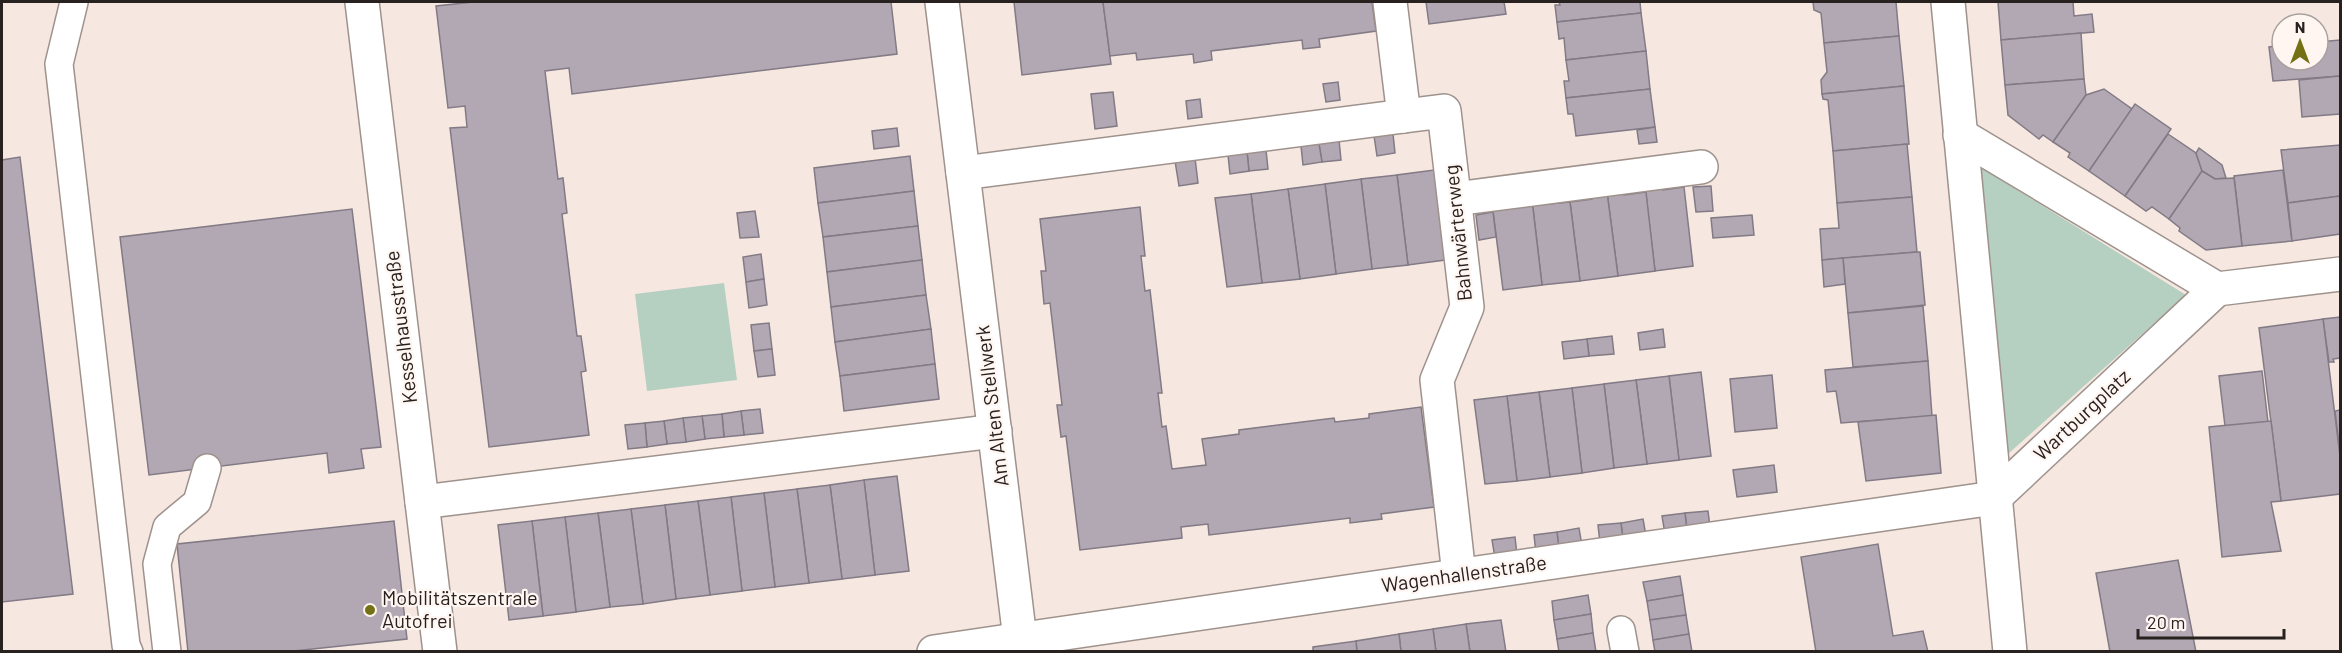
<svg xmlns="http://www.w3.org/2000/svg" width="2342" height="653" font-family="Barlow,sans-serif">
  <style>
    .green { fill: #b5cfc0 }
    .building { fill: #b1a8b3; stroke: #827a84; stroke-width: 1.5 }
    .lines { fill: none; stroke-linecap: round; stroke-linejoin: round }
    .lane-casing { stroke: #9f928c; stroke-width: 30 }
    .street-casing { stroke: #9f928c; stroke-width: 36 }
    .lane { stroke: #fff; stroke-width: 27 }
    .street { stroke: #fff; stroke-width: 33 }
    .poi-dot { fill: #737114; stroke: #fff6f2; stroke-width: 2 }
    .labels { text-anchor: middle; stroke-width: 4.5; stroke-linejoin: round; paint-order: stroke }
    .street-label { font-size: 20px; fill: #27211f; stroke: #fff6f2 }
    .poi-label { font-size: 20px; fill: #27211f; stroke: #fff6f2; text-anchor: start }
  </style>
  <rect width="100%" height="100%" fill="#f6e8e1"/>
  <g class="green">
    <polygon points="1980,167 2186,295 2008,454"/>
    <polygon points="724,283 737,380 647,391 635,294"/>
  </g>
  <g class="building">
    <polygon points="473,2 891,2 897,54 572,94 569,68 545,71 558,179 563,178 567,213 562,214 577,336 581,336 586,371 581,372 589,435 489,447 450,128 467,127 465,106 448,108 436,6"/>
    <polygon points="1014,2 1103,2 1111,64 1022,75"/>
    <polygon points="1103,2 1372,2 1376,31 1319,39 1320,47 1303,49 1302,40 1211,51 1212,60 1194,63 1193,54 1137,60 1136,53 1110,56"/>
    <polygon points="1426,2 1504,2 1506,14 1429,24"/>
    <polygon points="1559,2 1640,2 1641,13 1557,22 1555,5 1560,5"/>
    <polygon points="1813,2 1896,2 1899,36 1824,43 1821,13 1814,10"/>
    <polygon points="1998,2 2073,2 2074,16 2092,14 2094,32 2001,40"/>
    <polygon points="1641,13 1646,51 1566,60 1564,38 1559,39 1557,22"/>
    <polygon points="2081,33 2084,79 2005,85 2001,40"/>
    <polygon points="1899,36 1904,86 1822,94 1821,80 1827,72 1824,43"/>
    <polygon points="2340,40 2340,76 2273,81 2269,47 2282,45 2282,60 2318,60 2318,42"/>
    <polygon points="1646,51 1650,89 1566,98 1564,81 1569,81 1566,60"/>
    <polygon points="2340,76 2340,114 2302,117 2299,80"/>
    <polygon points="2084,79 2086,95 2053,142 2043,135 2039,139 2008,115 2005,85"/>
    <polygon points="1338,82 1340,100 1326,102 1323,84"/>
    <polygon points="1904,86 1909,144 1833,151 1828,100 1823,99 1822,94"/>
    <polygon points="1650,89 1655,127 1576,136 1573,114 1568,114 1566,98"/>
    <polygon points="2104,89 2132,109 2089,171 2068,157 2070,153 2053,142 2086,95"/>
    <polygon points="1113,92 1117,126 1095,129 1091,94"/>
    <polygon points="1200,99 1202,117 1188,119 1186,101"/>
    <polygon points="2135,104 2171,129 2125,196 2089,171"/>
    <polygon points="1655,127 1657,142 1639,144 1637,130"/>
    <polygon points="897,128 899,146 874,149 872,131"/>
    <polygon points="1393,134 1395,153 1377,156 1374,136"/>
    <polygon points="2168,134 2196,153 2202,171 2169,219 2152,207 2146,211 2125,196"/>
    <polygon points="1339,140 1341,160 1322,162 1319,144"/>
    <polygon points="1319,144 1322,162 1303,165 1301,146"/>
    <polygon points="1907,144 1912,197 1837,203 1833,151"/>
    <polygon points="2340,145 2340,196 2288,203 2281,150"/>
    <polygon points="2199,148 2222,165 2226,178 2215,179 2202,171 2196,153"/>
    <polygon points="1266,150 1268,169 1249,171 1247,152"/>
    <polygon points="1247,152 1249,171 1230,174 1228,155"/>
    <polygon points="910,156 914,191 818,203 814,168"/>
    <polygon points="20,157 73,594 2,602 2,160"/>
    <polygon points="1195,158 1198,183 1179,186 1175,161"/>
    <polygon points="1434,170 1445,260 1408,265 1397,175"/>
    <polygon points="2283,170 2292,241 2242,246 2234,176"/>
    <polygon points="2202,171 2215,179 2234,178 2242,246 2206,250 2179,231 2180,228 2169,219"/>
    <polygon points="1397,175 1408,265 1372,269 1361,179"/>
    <polygon points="1361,179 1372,269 1336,274 1325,184"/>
    <polygon points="1325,184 1336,274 1300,279 1288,189"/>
    <polygon points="1662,185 1663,190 1684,187 1693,266 1655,271 1645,187"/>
    <polygon points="1711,186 1713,211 1696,212 1693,187"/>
    <polygon points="1288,189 1300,279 1262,283 1251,194"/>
    <polygon points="1623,190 1624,195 1646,192 1655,271 1618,276 1607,192"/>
    <polygon points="914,191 918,226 823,237 818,203"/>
    <polygon points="1607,192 1618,276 1580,281 1570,202 1592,199 1592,194"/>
    <polygon points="1251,194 1262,283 1227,287 1215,198"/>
    <polygon points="2340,196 2340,234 2292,241 2288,203"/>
    <polygon points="1912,197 1917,252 1822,260 1820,229 1839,228 1837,203"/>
    <polygon points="1548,199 1549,204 1570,202 1580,281 1542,285 1532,200"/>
    <polygon points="1532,200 1542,285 1503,290 1493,211 1515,207"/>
    <polygon points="1140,207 1145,256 1141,256 1145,291 1150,290 1162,393 1158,393 1162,427 1166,426 1172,469 1206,465 1202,439 1239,434 1239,430 1334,418 1335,422 1369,418 1369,414 1421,407 1434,507 1381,514 1382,519 1350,523 1350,518 1209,535 1208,524 1181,527 1182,538 1080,550 1066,436 1061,437 1057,405 1062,405 1050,303 1044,304 1041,271 1046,271 1040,219"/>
    <polygon points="352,209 381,447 361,449 364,468 329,473 327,453 149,475 120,237"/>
    <polygon points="755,211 759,237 740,238 737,213"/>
    <polygon points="1493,212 1496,237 1479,240 1476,215"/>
    <polygon points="1752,215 1754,235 1713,238 1711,218"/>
    <polygon points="918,226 922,260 827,272 823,237"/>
    <polygon points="1917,252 1920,252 1925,305 1848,313 1843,258"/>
    <polygon points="761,254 764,279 746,282 743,257"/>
    <polygon points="1843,258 1845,284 1824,287 1822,260"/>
    <polygon points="922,260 926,295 831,307 827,272"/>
    <polygon points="764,279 767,305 749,308 746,282"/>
    <polygon points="926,295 931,329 835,342 831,307"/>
    <polygon points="1923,306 1928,361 1853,367 1848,313"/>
    <polygon points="2340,317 2340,358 2333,359 2334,362 2329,362 2323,319"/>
    <polygon points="2323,319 2340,456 2340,494 2281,501 2259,328"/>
    <polygon points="769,323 772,349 754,351 751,325"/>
    <polygon points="931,329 935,364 840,376 835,342"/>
    <polygon points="1663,329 1665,347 1640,350 1638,333"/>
    <polygon points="1612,336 1614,354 1589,356 1587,339"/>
    <polygon points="1587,339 1589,356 1564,359 1562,342"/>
    <polygon points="772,349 775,375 758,377 754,351"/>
    <polygon points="1928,361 1932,416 1841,423 1836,391 1827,392 1825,370"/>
    <polygon points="935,364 939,399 844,411 840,376"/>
    <polygon points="2262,371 2268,422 2225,426 2219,376"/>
    <polygon points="1701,372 1711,456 1679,460 1669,376"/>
    <polygon points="1772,375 1777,428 1735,432 1730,379"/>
    <polygon points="1669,376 1679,460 1647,464 1636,380"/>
    <polygon points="1636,380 1647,464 1614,468 1604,384"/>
    <polygon points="1604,384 1614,468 1582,473 1572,388"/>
    <polygon points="1572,388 1582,473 1550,477 1539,392"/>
    <polygon points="1539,392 1550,477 1517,481 1507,396"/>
    <polygon points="1507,396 1517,481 1485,484 1474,400"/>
    <polygon points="760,409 763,433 744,435 741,411"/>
    <polygon points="2340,410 2340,444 2339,444 2335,411"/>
    <polygon points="741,411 744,435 724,437 722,414"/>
    <polygon points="722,414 724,437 705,439 702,416"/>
    <polygon points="1936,415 1941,473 1866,481 1858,422"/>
    <polygon points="702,416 705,439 686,442 683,418"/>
    <polygon points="683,418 686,442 667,444 664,421"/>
    <polygon points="664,421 667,444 647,447 645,423"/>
    <polygon points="2271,421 2281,501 2271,502 2281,551 2222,557 2209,427"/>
    <polygon points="645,423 647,447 628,449 625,425"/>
    <polygon points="1774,465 1777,492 1737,497 1733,470"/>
    <polygon points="897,476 909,571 875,575 864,480"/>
    <polygon points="864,480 875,575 842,579 830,485"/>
    <polygon points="830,485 842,579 809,583 797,489"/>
    <polygon points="797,489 809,583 775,587 764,493"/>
    <polygon points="764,493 775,587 742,591 731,497"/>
    <polygon points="731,497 742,591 710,595 698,501"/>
    <polygon points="698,501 710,595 676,599 665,505"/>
    <polygon points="665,505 676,599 643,604 631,509"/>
    <polygon points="631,509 643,604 610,607 598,513"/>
    <polygon points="1708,511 1710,527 1687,531 1685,513"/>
    <polygon points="598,513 610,607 576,612 565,517"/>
    <polygon points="1685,513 1687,531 1665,534 1662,516"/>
    <polygon points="565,517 576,612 543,616 532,521"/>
    <polygon points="1643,519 1646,536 1623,540 1621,523"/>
    <polygon points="394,521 407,639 284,652 188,652 177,544"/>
    <polygon points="532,521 543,616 509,620 498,525"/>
    <polygon points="1621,523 1623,540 1600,543 1598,525"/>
    <polygon points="1579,528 1582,546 1559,549 1557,532"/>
    <polygon points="1557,532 1559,549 1536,553 1534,535"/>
    <polygon points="1515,537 1517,555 1495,558 1492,540"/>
    <polygon points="1878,544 1893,636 1923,631 1928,652 1816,652 1801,557"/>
    <polygon points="2178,560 2196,652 2110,652 2096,573"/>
    <polygon points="1680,576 1683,595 1647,601 1643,582"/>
    <polygon points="1588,595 1591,614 1554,620 1552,601"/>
    <polygon points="1683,595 1686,615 1650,620 1647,601"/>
    <polygon points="1591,614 1593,633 1557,639 1554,620"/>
    <polygon points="1686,615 1689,634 1653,640 1650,620"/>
    <polygon points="1501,620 1506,652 1470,652 1466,624"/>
    <polygon points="1466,624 1470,652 1436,652 1433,629"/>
    <polygon points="1433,629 1436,652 1401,652 1399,634"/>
    <polygon points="1593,633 1596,652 1559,652 1557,639"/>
    <polygon points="1399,634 1401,652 1357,652 1356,641"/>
    <polygon points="1689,634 1692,652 1655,652 1653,640"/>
    <polygon points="1356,641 1357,652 1313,652 1313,647"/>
  </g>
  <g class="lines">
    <g class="lane-casing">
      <g id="lane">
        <polyline points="74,2 59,64 126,645 129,652"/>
        <polyline points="1621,630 1625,652"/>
        <polyline points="167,652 157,564 167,527 197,502 207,468"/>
      </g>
    </g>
    <g class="street-casing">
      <g id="street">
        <polyline points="362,2 440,652"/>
        <polyline points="942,2 1020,639"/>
        <polyline points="1390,2 1404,116 1444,111 1467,307 1437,380 1459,575"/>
        <polyline points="1948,2 2010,652"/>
        <polyline points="1960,135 2217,289"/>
        <polyline points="963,173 1404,116"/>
        <polyline points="1455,199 1701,167"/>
        <polyline points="2217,289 2340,274"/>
        <polyline points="1994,498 2217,289"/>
        <polyline points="422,502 995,431"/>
        <polyline points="934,652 1994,498"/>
      </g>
    </g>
    <use href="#lane" class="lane"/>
    <use href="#street" class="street"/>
  </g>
  <circle class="poi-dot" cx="370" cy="610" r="6"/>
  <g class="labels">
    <g class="street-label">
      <text transform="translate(1458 233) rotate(-96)" y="7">Bahnwärterweg</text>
      <text transform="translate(401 327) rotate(-97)" y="7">Kesselhausstraße</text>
      <text transform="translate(992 406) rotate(-97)" y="7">Am Alten Stellwerk</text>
      <text transform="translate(2082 415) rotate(-43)" y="7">Wartburgplatz</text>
      <text transform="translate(1464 574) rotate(-8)" y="7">Wagenhallenstraße</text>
    </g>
    <g class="poi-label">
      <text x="382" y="605">Mobilitätszentrale<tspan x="382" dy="23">Autofrei</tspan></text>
    </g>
  </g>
  <rect width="2342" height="653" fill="none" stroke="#27211f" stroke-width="6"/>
  <g transform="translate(2300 42)"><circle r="28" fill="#fff6f2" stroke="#a9a19e" stroke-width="1.5"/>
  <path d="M0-4.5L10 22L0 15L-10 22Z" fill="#737114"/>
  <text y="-9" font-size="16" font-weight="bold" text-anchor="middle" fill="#27211f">N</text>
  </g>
  <path d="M2138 629v9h146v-9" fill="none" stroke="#27211f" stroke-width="3"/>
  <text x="2147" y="629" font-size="18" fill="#27211f" stroke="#fff6f2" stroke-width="4.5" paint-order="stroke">20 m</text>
</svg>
